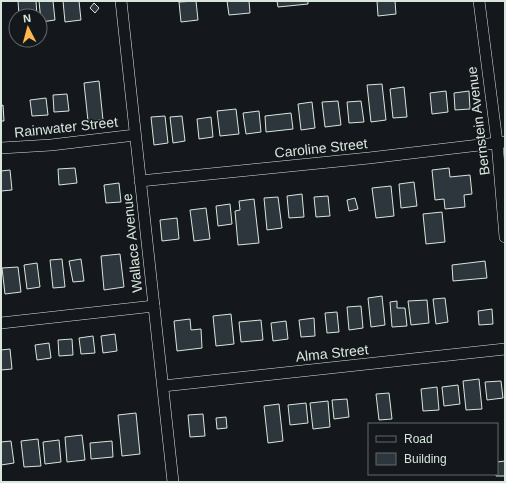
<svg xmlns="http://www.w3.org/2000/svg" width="506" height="483" font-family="Helvetica,sans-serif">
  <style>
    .building { fill: #2c363c; stroke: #d8e6dc }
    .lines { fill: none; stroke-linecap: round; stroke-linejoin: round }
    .minor-casing { stroke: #d8e6dc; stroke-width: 12 }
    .minor { stroke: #14181c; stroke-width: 11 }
    .labels { text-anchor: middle; stroke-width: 3; stroke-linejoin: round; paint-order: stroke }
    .street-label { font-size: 14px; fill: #d8e6dc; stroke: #14181c }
  </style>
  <rect width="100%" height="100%" fill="#14181c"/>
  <g class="building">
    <polygon points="18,1 36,1 37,16 19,16"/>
    <polygon points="39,1 53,1 55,20 41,22"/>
    <polygon points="63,1 79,1 81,20 65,22"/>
    <polygon points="196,1 198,20 181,22 179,2"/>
    <polygon points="227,1 249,1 250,13 229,15"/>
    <polygon points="277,1 308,1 308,4 278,7"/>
    <polygon points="377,1 395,1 396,14 378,16"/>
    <polygon points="94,3 99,8 95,13 90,8"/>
    <polygon points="99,81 103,120 88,121 84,83"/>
    <polygon points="382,84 386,120 371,122 367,85"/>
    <polygon points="404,87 407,117 393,118 390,89"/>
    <polygon points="446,91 448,112 432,114 430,93"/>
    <polygon points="469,91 470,109 455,110 454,93"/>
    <polygon points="67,94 69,111 54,112 53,95"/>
    <polygon points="46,98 48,115 32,116 30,100"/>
    <polygon points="338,101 341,125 325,127 322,102"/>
    <polygon points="361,101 364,122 349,123 347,102"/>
    <polygon points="312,102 315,128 301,130 298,104"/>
    <polygon points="3,105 4,121 1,121 1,106"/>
    <polygon points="236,109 239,134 220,136 217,111"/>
    <polygon points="259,111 261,132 246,134 243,113"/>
    <polygon points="291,113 293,129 266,132 265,116"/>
    <polygon points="165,116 168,143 154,145 151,117"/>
    <polygon points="182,116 185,141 173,143 170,117"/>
    <polygon points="211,117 213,137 199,139 197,119"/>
    <polygon points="75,168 77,183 59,185 58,169"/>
    <polygon points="449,168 450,177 470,175 472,194 464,195 465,207 445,209 444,199 435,200 432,170"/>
    <polygon points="10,170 12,190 1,191 1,171"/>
    <polygon points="414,182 417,206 401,208 399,184"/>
    <polygon points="119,183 121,202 106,203 104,185"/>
    <polygon points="391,186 394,216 376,218 372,188"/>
    <polygon points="302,194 304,217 289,218 287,196"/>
    <polygon points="328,196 330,216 316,217 314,197"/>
    <polygon points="278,197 282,228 267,230 264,198"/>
    <polygon points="355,198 358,209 349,211 347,200"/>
    <polygon points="254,199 259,243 238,245 235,211 240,210 239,201"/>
    <polygon points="230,204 232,224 218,226 216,206"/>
    <polygon points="206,208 210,239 194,241 190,210"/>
    <polygon points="442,212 445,242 426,244 423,214"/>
    <polygon points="177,218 179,239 162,241 160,220"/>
    <polygon points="120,254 124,287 104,290 101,256"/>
    <polygon points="62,259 65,287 53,288 50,260"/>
    <polygon points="81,259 84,281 73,282 69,261"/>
    <polygon points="485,261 487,278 453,281 452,265"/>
    <polygon points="37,263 40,287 27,289 24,265"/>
    <polygon points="18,267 21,292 5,294 2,268"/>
    <polygon points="382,296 385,325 371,327 368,298"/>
    <polygon points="445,298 448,322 436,324 433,299"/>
    <polygon points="427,300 429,323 411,325 408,301"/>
    <polygon points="397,301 397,308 405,308 407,326 392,327 390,302"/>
    <polygon points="361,306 363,328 349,330 347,307"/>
    <polygon points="492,309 493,324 479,325 478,311"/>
    <polygon points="337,312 339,332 327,333 325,313"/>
    <polygon points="231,314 234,344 216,346 213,316"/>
    <polygon points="314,318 315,336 301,337 299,320"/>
    <polygon points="190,319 191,330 201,329 202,348 177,351 174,321"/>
    <polygon points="261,320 263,340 241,342 239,322"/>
    <polygon points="286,321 288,339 273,341 271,323"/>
    <polygon points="115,334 117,351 103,353 101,336"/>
    <polygon points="93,336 95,353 81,354 79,338"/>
    <polygon points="72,339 73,355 59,356 58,340"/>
    <polygon points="49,343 51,358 37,360 35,345"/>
    <polygon points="10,349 12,369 1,370 1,350"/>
    <polygon points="479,379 482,409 466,410 463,381"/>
    <polygon points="501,381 503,398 487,400 485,382"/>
    <polygon points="458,385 460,404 444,406 442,387"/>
    <polygon points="437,387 439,410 423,411 421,389"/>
    <polygon points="389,393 392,419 379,420 376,394"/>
    <polygon points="347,399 349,417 334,419 332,400"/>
    <polygon points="328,401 330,427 313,429 310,403"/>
    <polygon points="306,403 308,423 290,425 288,405"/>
    <polygon points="279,404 283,441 268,443 264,406"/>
    <polygon points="136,413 140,454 122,456 118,415"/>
    <polygon points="203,414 205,436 190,437 188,415"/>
    <polygon points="226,417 227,428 217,429 216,418"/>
    <polygon points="82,435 85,460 67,462 65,437"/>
    <polygon points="38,439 41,466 24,467 21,441"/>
    <polygon points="59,440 61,462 45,464 43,442"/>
    <polygon points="11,441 14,463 1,465 1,442"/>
    <polygon points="112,441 113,457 91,459 90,443"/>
    <polygon points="505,461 505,476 496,476 497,462"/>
  </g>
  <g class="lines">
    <g class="minor-casing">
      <g id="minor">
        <polyline points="121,1 173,482"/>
        <polyline points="479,1 497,142 505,237"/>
        <polyline points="1,148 51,145 135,135"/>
        <polyline points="140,181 369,158 505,142"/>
        <polyline points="1,323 154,306"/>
        <polyline points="163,386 505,349"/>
      </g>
    </g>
    <use href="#minor" class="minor"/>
  </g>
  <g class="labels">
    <g class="street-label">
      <text transform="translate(478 121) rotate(-97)" y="5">Bernstein Avenue</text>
      <text transform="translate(66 127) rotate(-6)" y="5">Rainwater Street</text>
      <text transform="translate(321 148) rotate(-6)" y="5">Caroline Street</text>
      <text transform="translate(132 243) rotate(-96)" y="5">Wallace Avenue</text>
      <text transform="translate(332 353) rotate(-6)" y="5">Alma Street</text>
    </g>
  </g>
  <rect width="506" height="483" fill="none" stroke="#d8e6dc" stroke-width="4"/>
  <rect x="368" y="423" width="130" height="52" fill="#14181c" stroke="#626a69"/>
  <rect x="376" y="436" width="20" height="6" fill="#14181c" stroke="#626a69"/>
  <text x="404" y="443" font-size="12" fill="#d8e6dc">Road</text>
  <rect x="376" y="453" width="20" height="12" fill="#2c363c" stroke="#626a69"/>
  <text x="404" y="463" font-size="12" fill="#d8e6dc">Building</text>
  <g transform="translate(28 28) rotate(354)"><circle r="19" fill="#14181c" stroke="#626a69"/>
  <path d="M0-3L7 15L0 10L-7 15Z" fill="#ffb74d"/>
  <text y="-6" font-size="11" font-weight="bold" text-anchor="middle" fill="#d8e6dc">N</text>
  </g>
</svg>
